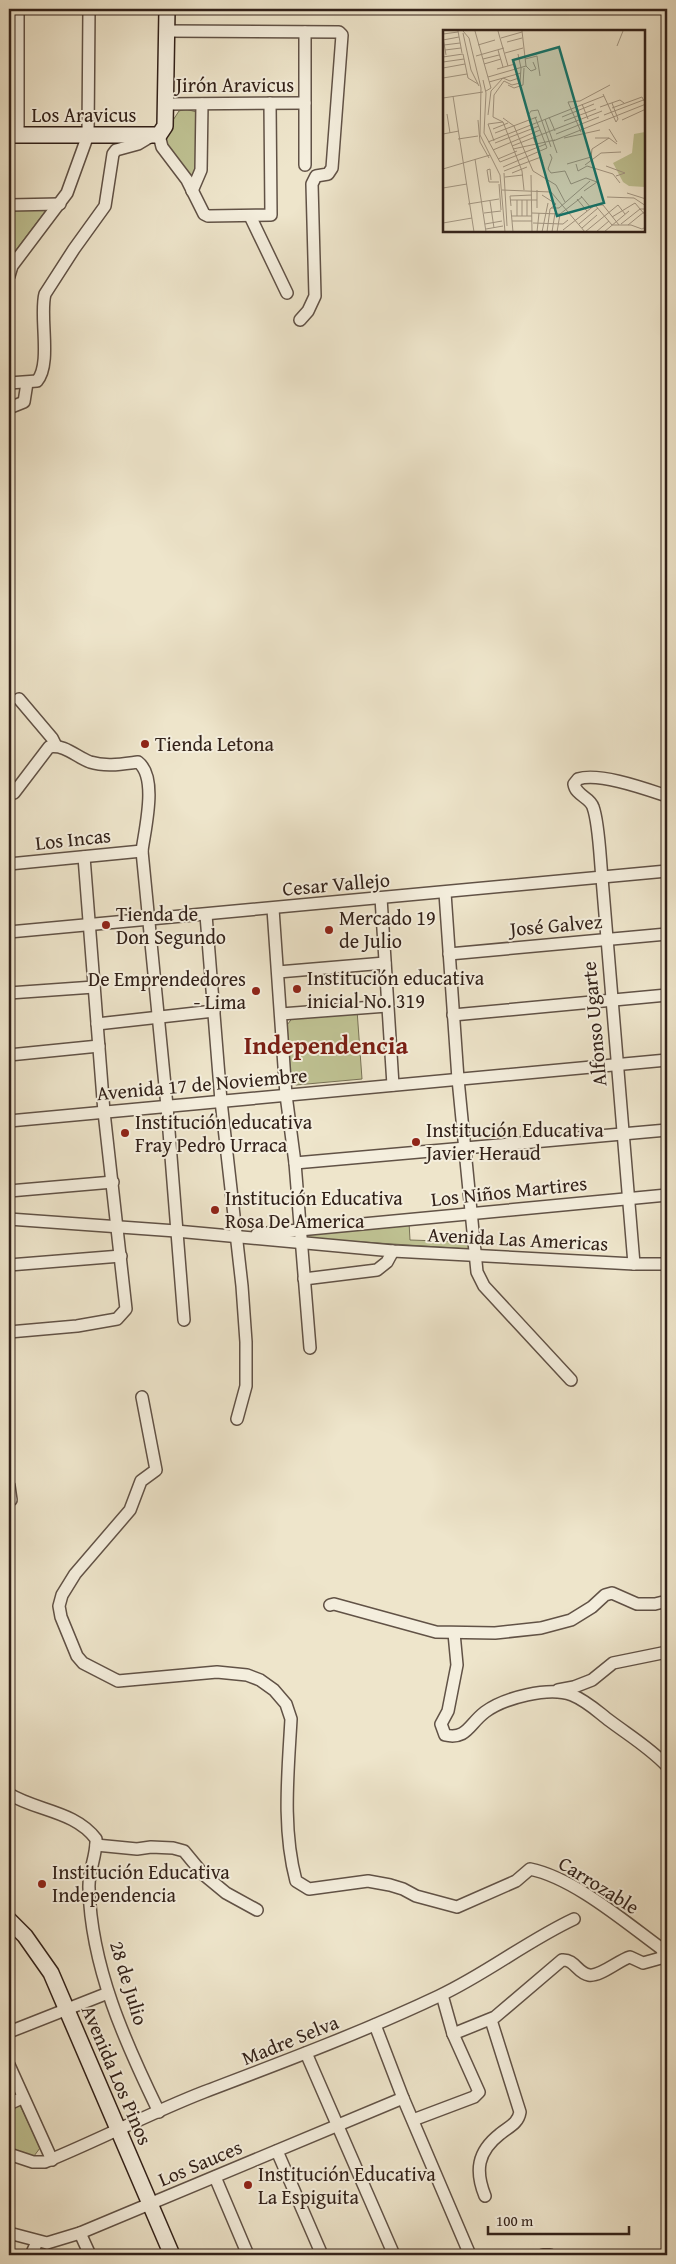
<svg xmlns="http://www.w3.org/2000/svg" width="676" height="2264" font-family="'Gentium Book Plus',serif">
  <style>
    .green { fill: #bfc293; stroke: #787256 }
    .lines { fill: none; stroke-linecap: round; stroke-linejoin: round }
    .street-casing { stroke: #615246; stroke-width: 14 }
    .secondary-casing { stroke: #322119; stroke-width: 18 }
    .street { stroke: #f4eedd; stroke-width: 11 }
    .secondary { stroke: #f4eedd; stroke-width: 15 }
    .poi-dot { fill: #8f2418; stroke: #f4eedd; stroke-width: 2 }
    .labels { text-anchor: middle; stroke-width: 4; stroke-linejoin: round; paint-order: stroke }
    .street-label { font-size: 20px; fill: #322119; stroke: #f4eedd }
    .poi-label { font-size: 20px; fill: #322119; stroke: #f4eedd; text-anchor: start }
    .district-label { font-size: 25px; font-weight: bold; fill: #7a1f14; stroke: #f4eedd }
    .inset-road { fill: none; stroke: #a39784; stroke-width: 1 }
    .view { fill: #0f766e; fill-opacity: 0.15; stroke: #0f766e; stroke-width: 2.5 }
    .inset-edge { fill: none; stroke: #322119; stroke-width: 2.5 }
  </style>
  <rect width="100%" height="100%" fill="#eee5cb"/>
  <filter id="stains"><feTurbulence type="fractalNoise" baseFrequency=".004" numOctaves="4"/><feColorMatrix values="0 0 0 0 .2 0 0 0 0 .09 0 0 0 0 .02 0 0 0 .5 -.17"/></filter>
  <radialGradient id="worn" r=".72"><stop offset=".6" stop-color="#630" stop-opacity="0"/><stop offset="1" stop-color="#630" stop-opacity=".3"/></radialGradient>
  <g class="green">
    <polygon points="186,109 196,112 197,177 190,177 165,145 164,134 179,111"/>
    <polygon points="47,209 9,259 9,210"/>
    <polygon points="357,1010 362,1079 296,1085 291,1081 287,1025 294,1016"/>
    <polygon points="409,1222 410,1240 468,1242 469,1249 302,1238 302,1231"/>
    <polygon points="19,2103 40,2148 34,2156 9,2148 9,2107"/>
  </g>
  <g class="lines">
    <g class="street-casing">
      <g id="street">
        <polyline points="18,9 18,135"/>
        <polyline points="167,31 339,32 342,35 332,168 328,174 316,176 312,184 315,296 308,311 300,320"/>
        <polyline points="166,104 305,103"/>
        <polyline points="159,135 162,147 187,180 204,214 208,216 271,215 270,103"/>
        <polyline points="305,165 305,32"/>
        <polyline points="192,191 201,170 202,104"/>
        <polyline points="9,205 60,204"/>
        <polyline points="250,216 287,293"/>
        <polyline points="9,276 12,266 67,193 88,135 89,9"/>
        <path d="M9 383 37 381C52 364 39 315 45 294L74 249 105 206 113 154 116 150 138 144 153 135"/>
        <polyline points="9,408 24,402 27,383"/>
        <polyline points="19,699 52,738 56,746"/>
        <path d="M14 793 49 747C65 744 76 757 90 762 106 767 122 764 138 762 158 777 145 828 142 851L167 1106 184 1320"/>
        <polyline points="9,864 142,851"/>
        <polyline points="445,893 458,1079 477,1272 484,1286 571,1380"/>
        <polyline points="381,898 393,1085"/>
        <polyline points="273,909 286,1095 295,1163 310,1348"/>
        <polyline points="206,915 221,1101 242,1286 246,1342 246,1386 237,1419"/>
        <polyline points="9,932 667,871"/>
        <polyline points="449,954 667,934"/>
        <polyline points="278,972 385,963"/>
        <polyline points="9,993 94,987"/>
        <polyline points="281,1014 387,1006"/>
        <polyline points="453,1015 667,995"/>
        <polyline points="97,1024 214,1011"/>
        <polyline points="9,1055 99,1046"/>
        <polyline points="9,1121 667,1060"/>
        <polyline points="295,1163 667,1130"/>
        <polyline points="9,1191 113,1182"/>
        <polyline points="9,1219 176,1231 393,1251 634,1264 667,1264"/>
        <polyline points="257,1234 667,1195"/>
        <path d="M634 1264 602 878C600 859 599 823 593 807 590 797 576 796 574 784L578 779C599 772 646 789 667 796"/>
        <polyline points="9,1265 121,1256"/>
        <polyline points="304,1279 377,1270 387,1262 393,1251"/>
        <polyline points="9,1332 77,1326 117,1319 126,1309 104,1112 84,857"/>
        <path d="M142 1397 156 1470 141 1481 130 1510 75 1574 62 1595 59 1606 61 1617 77 1656 83 1663 118 1681 217 1672 247 1675 260 1680 274 1690 286 1704 291 1719C288 1774 282 1828 296 1881L309 1889 368 1881 390 1885 403 1889 416 1896 457 1907 516 1881 530 1869C574 1878 625 1922 662 1949L663 1954 661 1958 643 1963 630 1957C619 1960 600 1977 589 1975 577 1973 575 1959 562 1960L495 2017 453 2034"/>
        <polyline points="9,1486 11,1500"/>
        <polyline points="330,1605 334,1604 436,1632 495,1633 541,1628 571,1620 592,1607 605,1595 612,1593 637,1604 655,1604 667,1601"/>
        <path d="M454 1633 457 1665 448 1711 441 1724 445 1735C467 1740 469 1724 485 1712 504 1698 549 1686 572 1695 587 1701 598 1712 610 1721 630 1736 650 1748 667 1766"/>
        <polyline points="558,1690 574,1687 592,1680 613,1663 667,1652"/>
        <path d="M9 1794C37 1811 75 1811 96 1839 97 1855 88 1872 89 1888 91 1967 125 2042 159 2112"/>
        <polyline points="96,1845 137,1849 151,1847 173,1848 184,1851 203,1874 226,1893 257,1910"/>
        <polyline points="375,2025 403,2098 470,2255"/>
        <polyline points="9,2032 108,1993"/>
        <polyline points="306,2053 394,2255"/>
        <polyline points="9,2065 52,2160"/>
        <polyline points="9,2104 22,2098"/>
        <polyline points="413,2120 474,2097 479,2092 453,2034 442,1995"/>
        <polyline points="277,2151 322,2255"/>
        <path d="M9 2154 33 2162H45C99 2140 150 2113 204 2092 283 2062 363 2032 439 1996 486 1974 527 1941 574 1919"/>
        <polyline points="215,2177 248,2255"/>
        <path d="M485 2196C475 2171 477 2152 500 2134 508 2127 518 2124 520 2112L491 2020"/>
        <polyline points="9,2233 47,2243 80,2233 403,2098"/>
        <polyline points="80,2233 90,2255"/>
        <polyline points="31,2255 37,2242"/>
        <polyline points="543,2255 550,2255"/>
      </g>
    </g>
    <g class="secondary-casing">
      <g id="secondary">
        <polyline points="9,135 159,135 165,126 167,9"/>
        <polyline points="9,1920 25,1936 51,1973 172,2255"/>
      </g>
    </g>
    <use href="#street" class="street"/>
    <use href="#secondary" class="secondary"/>
  </g>
  <g class="poi-dot">
    <circle cx="145" cy="744" r="5"/>
    <circle cx="106" cy="925" r="5"/>
    <circle cx="329" cy="930" r="5"/>
    <circle cx="297" cy="989" r="5"/>
    <circle cx="256" cy="991" r="5"/>
    <circle cx="125" cy="1133" r="5"/>
    <circle cx="416" cy="1142" r="5"/>
    <circle cx="215" cy="1210" r="5"/>
    <circle cx="42" cy="1884" r="5"/>
    <circle cx="248" cy="2185" r="5"/>
  </g>
  <g class="labels">
    <g class="street-label">
      <text x="235" y="92">Jirón Aravicus</text>
      <text x="84" y="122">Los Aravicus</text>
      <text transform="translate(73 839) rotate(-6)" y="7">Los Incas</text>
      <text transform="translate(336 884) rotate(-5)" y="7">Cesar Vallejo</text>
      <text transform="translate(556 925) rotate(-5)" y="7">José Galvez</text>
      <text transform="translate(594 1024) rotate(-95)" y="7">Alfonso Ugarte</text>
      <text transform="translate(202 1084) rotate(-5)" y="7">Avenida 17 de Noviembre</text>
      <text transform="translate(509 1191) rotate(-6)" y="7">Los Niños Martires</text>
      <text transform="translate(518 1239) rotate(3)" y="7">Avenida Las Americas</text>
      <text transform="translate(599 1885) rotate(32)" y="7">Carrozable</text>
      <text transform="translate(129 1983) rotate(73)" y="7">28 de Julio</text>
      <text transform="translate(290 2040) rotate(-22)" y="7">Madre Selva</text>
      <text transform="translate(117 2075) rotate(67)" y="7">Avenida Los Pinos</text>
      <text transform="translate(200 2163) rotate(-23)" y="7">Los Sauces</text>
    </g>
    <g class="poi-label">
      <text x="155" y="751">Tienda Letona</text>
      <text x="116" y="921">Tienda de<tspan x="116" dy="23">Don Segundo</tspan></text>
      <text x="339" y="925">Mercado 19<tspan x="339" dy="23">de Julio</tspan></text>
      <text x="307" y="985">Institución educativa<tspan x="307" dy="23">inicial No. 319</tspan></text>
      <text x="246" y="986" text-anchor="end">De Emprendedores<tspan x="246" dy="23">- Lima</tspan></text>
      <text x="135" y="1129">Institución educativa<tspan x="135" dy="23">Fray Pedro Urraca</tspan></text>
      <text x="426" y="1137">Institución Educativa<tspan x="426" dy="23">Javier Heraud</tspan></text>
      <text x="225" y="1205">Institución Educativa<tspan x="225" dy="23">Rosa De America</tspan></text>
      <text x="52" y="1879">Institución Educativa<tspan x="52" dy="23">Independencia</tspan></text>
      <text x="258" y="2181">Institución Educativa<tspan x="258" dy="23">La Espiguita</tspan></text>
    </g>
    <g class="district-label">
      <text x="326" y="1054">Independencia</text>
    </g>
  </g>
  <g transform="translate(443 30)">
    <rect width="202" height="202" fill="#eee5cb"/>
    <path d="M202 102V157L186 156 180 152 170 133 189 123 191 104Z" fill="#bfc293"/>
    <path class="inset-road" d="M15 1 19 23M20 1 26 8 38 58 37 105 57 145 62 202M32 1 48 58 43 61M55 1 65 36M79 1 83 36M20 3 28 40 36 56M0 4 15 2M0 7 3 25M58 8 79 2M0 10 16 7M64 12 79 8M1 15 17 13M35 15 52 10M174 16 180 1M2 20 18 18M55 20 60 37M62 23 80 18M20 24 25 48 35 54M33 26 61 18M0 27 20 24M40 29 56 25M82 29 94 26 97 46M0 32 21 29M41 34 58 29M83 36 88 41 93 39 90 32M0 38 22 34M54 39 72 34M45 47 83 36M0 48 24 44M40 50 43 63 41 103 57 132M46 52 78 43M65 55 71 58 80 55 81 38M48 61 60 48 67 51 76 48M160 64 173 92 175 89 169 73M10 66 31 202M0 68 40 62M139 74 145 89M157 77 177 70 181 73M169 78 199 67 201 71M4 84 7 103M86 84 88 81 95 80 108 117M45 85 48 61M161 85 203 69M106 87 112 101M119 87 151 74M60 88 71 96 90 141 113 155 122 172M102 89 114 123M35 90 37 112 46 128M179 90 203 79M121 91 153 79M60 92 50 87 51 65 61 51 69 55 77 53 78 38 75 24M60 92 79 141 81 160M45 94 51 111M45 94 60 92M50 99 65 93M166 99 174 112M138 102 125 72 137 71 167 55M52 103 94 87M0 104 16 101M113 104 156 87M90 107 100 133M121 108 157 100M152 108H166L174 114M15 109 35 106M110 111 203 74M45 112 161 66M52 113 96 96M69 116 159 81M70 119 112 110M50 120 97 100M107 124 109 128 105 139 108 143 122 141 128 154 143 148 154 152M32 129 43 202M55 129 74 121M57 132 103 114M124 134 148 127 149 119 166 108M133 134 135 141 144 136 170 144 177 153M142 135 158 123 178 122M163 136 182 143 173 146M60 137 104 118 92 87M0 139 47 125M61 141 98 127M61 143 64 196M69 143 84 137M88 145 89 202M62 147 80 145M48 150 47 139 44 140 46 152H56M56 154 58 180M0 158 24 154M59 160 108 162 142 202M94 160V178M141 161 154 152M184 163 203 169M99 165 113 174M138 166 148 178M164 167 191 168 203 176M134 169 144 181M67 170H94M74 170V186M79 170V186M47 171 51 198M25 174 56 169M152 175 169 195H188L199 199 203 197M68 176 67 166 89 165M108 178H116L147 151M68 180 70 202M41 183 58 181M89 183 117 184 139 167M69 186H89M84 186V170M169 187 192 173 203 186M69 191H89M0 193 29 188M90 193 120 194 125 190M42 194 59 191M136 194 155 178M178 194 197 179H203M185 195 201 182M139 198 154 185M43 199 60 196M120 200 152 175H160L176 195M64 202H86M94 202 96 183M99 202 105 173M104 202 107 179 113 174M109 202 112 183M114 202 117 184M142 202 175 175 182 184M153 202 166 191M161 202 186 181"/>
    <path class="view" d="M116 17 161 173 114 186 70 30Z"/>
    <rect width="202" height="202" class="inset-edge"/>
  </g>
  <rect width="676" height="2264" fill="none" stroke="#eee5cb" stroke-width="30"/>
  <rect x="10" y="10" width="656" height="2244" fill="none" stroke="#322119" stroke-width="2.5"/>
  <rect x="15" y="15" width="646" height="2234" fill="none" stroke="#322119"/>
  <path d="M488 2226v8h141v-8" fill="none" stroke="#322119" stroke-width="2.5"/>
  <text x="496" y="2226" font-size="15" fill="#322119" stroke="#f4eedd" stroke-width="4" paint-order="stroke">100 m</text>
  <rect width="100%" height="100%" filter="url(#stains)"/>
  <rect width="100%" height="100%" fill="url(#worn)"/>
</svg>
